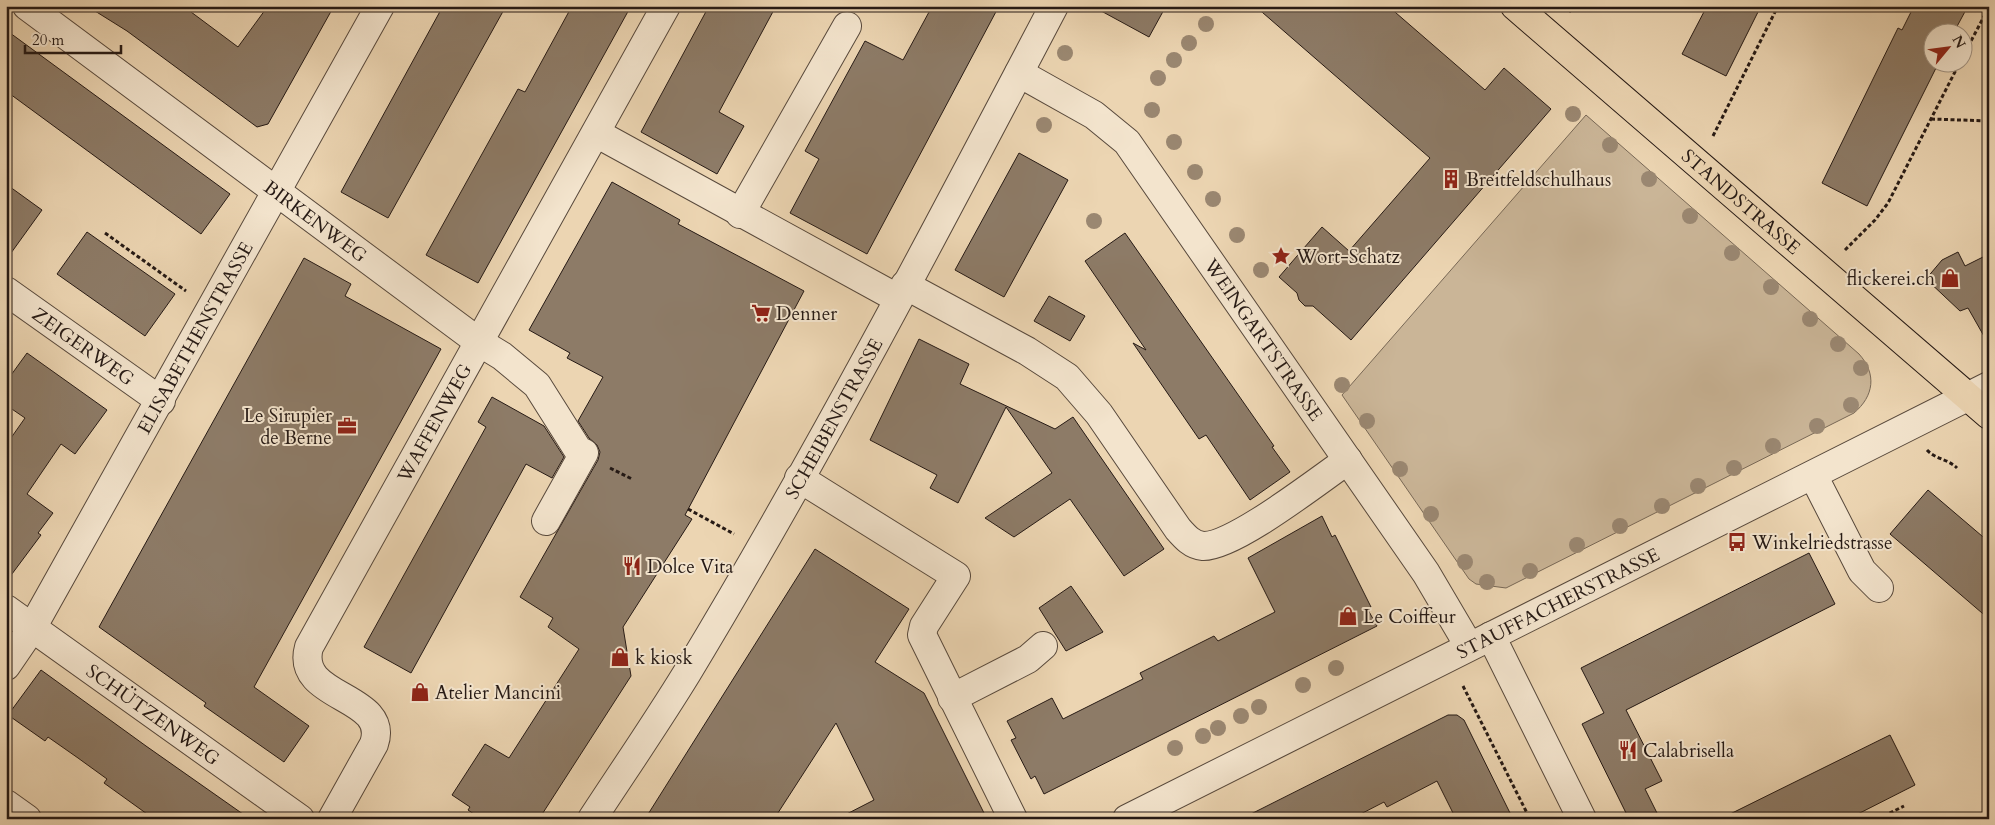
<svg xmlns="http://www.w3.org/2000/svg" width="1995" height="825" font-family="Cardo,serif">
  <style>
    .green { fill: #cab597; stroke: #786856 }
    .building { fill: #8d7b67; stroke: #261a15 }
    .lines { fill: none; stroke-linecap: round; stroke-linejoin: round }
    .minor-casing { stroke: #58493c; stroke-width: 30 }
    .major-casing { stroke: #261a15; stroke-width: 30 }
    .path { stroke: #261a15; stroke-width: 3; stroke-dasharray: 4 2.5; stroke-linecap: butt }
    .minor { stroke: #f3e4cd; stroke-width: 28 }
    .major { stroke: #ecd5b2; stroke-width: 28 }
    .tree { fill: #9a8771 }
    .labels { text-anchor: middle; stroke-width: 4; stroke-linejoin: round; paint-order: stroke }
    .poi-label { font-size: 19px; fill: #261a15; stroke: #f3e4cd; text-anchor: start }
    .street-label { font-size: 19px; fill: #261a15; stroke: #f3e4cd }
  </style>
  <rect width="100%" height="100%" fill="#ecd5b2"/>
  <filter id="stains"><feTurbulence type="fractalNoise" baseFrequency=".004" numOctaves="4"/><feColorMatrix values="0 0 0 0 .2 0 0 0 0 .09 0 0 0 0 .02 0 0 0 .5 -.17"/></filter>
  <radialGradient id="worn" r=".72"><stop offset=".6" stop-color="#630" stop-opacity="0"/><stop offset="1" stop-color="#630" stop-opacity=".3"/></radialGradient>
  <path class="green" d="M1586 115 1859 354C1877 374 1874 396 1854 413L1506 588 1476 584 1469 579 1342 395Z"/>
  <g class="building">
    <polygon points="87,6 183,6 238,47 268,6 334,6 268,124 257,127 127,31"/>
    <polygon points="443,6 506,6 388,218 341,192"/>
    <polygon points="572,6 631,6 478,283 426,255 518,89 525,92"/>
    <polygon points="709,6 776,6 719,112 744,126 717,174 641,132"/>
    <polygon points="948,6 999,6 867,254 790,213 819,159 805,151 865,41 903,60 929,12"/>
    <polygon points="1092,6 1166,6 1149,37"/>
    <polygon points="1255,6 1388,6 1485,90 1504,68 1551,109 1351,340 1313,306 1305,306 1299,300 1297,293 1279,277 1322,227 1349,251 1430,158"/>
    <polygon points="1707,6 1761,6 1726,76 1682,54"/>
    <polygon points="1914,6 1968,6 1954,32 1932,32 1932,62 1939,62 1867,206 1822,183 1898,28 1902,30"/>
    <polygon points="6,30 230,194 201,234 6,91"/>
    <polygon points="1019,153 1068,180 1004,297 955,270"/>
    <polygon points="612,182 680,220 678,224 804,291 685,515 692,519 623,627 631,676 539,819 481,819 468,810 470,807 452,795 485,744 509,758 579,649 548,627 553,618 520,597 598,460 600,452 597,445 589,438 578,421 603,377 567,358 570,353 529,330"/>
    <polygon points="6,184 42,210 6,260"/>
    <polygon points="87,232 175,294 145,336 57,274"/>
    <polygon points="1125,233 1274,446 1272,447 1290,472 1250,500 1206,435 1199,439 1133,343 1146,350 1085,261"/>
    <polygon points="1958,252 1965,266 1989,254 1989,345 1968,308 1960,311 1926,279 1942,260"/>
    <polygon points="304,258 351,284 345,296 441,349 254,687 309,726 284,762 204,706 206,703 99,627"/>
    <polygon points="1049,296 1085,316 1070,341 1034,321"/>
    <polygon points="919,339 969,364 960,384 1055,429 1073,417 1164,549 1124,576 1070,499 1014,537 985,518 1052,473 1006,407 958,503 930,488 937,475 870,440"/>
    <polygon points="27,353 107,410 75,454 61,444 27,494 53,513 38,533 41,535 6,582 6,445 25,418 6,405 6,382"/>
    <polygon points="492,397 544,426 564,457 552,478 526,464 411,673 364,647 486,427 478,422"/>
    <polygon points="1928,490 1989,542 1989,619 1890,534"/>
    <polygon points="1322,516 1332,537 1335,535 1371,607 1367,608 1377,626 1044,794 1035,776 1031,779 1011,740 1016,738 1007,721 1052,698 1063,719 1143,679 1140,673 1214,636 1218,641 1275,612 1248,558"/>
    <polygon points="815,549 909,609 875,662 924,693 987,819 837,819 874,800 836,723 774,819 645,819"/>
    <polygon points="1809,553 1835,604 1626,710 1662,781 1645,789 1660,819 1629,819 1582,724 1604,713 1581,668"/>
    <polygon points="1071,586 1103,632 1066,651 1039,608"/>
    <polygon points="41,670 146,746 250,819 154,819 104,783 107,779 78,758 48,737 45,741 8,715"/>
    <polygon points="1448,715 1457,715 1464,720 1513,819 1456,819 1437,781 1387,807 1384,802 1351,819 1241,819"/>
    <polygon points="1890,735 1915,785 1848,819 1720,819"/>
  </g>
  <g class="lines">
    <g class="minor-casing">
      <g id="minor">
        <path id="s1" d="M27 6 479 342 502 356 537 385 578 450 584 453 546 521"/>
        <path id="s2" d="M1019 73 1094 115 1127 142 1426 573 1469 646"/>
        <polyline points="596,133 897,298"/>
        <polyline points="740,214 847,26"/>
        <path d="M905 285 1027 351 1067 377 1099 414 1178 529C1185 537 1192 545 1203 546 1234 547 1320 479 1348 460"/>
        <path id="s3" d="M6 291 161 401"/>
        <polyline points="1813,475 1862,571 1879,588"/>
        <polyline points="799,478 956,576 924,626 922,635 1013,819"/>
        <path id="s4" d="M6 609 300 819"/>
        <polyline points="1491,636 1582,819"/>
        <path id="s5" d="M6 666 32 628 380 6"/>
        <polyline points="952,698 1028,659 1043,646"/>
        <polyline points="6,804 27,819"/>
        <path id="s6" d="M332 819 374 744C391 694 294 700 309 647L666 6"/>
        <path id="s7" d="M592 819C624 770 657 722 687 673 818 456 936 231 1054 6"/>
        <path id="s8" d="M1127 819 1989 386"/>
      </g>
    </g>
    <g class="major-casing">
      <g id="major">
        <path id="s9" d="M1515 6 1989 415"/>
      </g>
    </g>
    <g class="path">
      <polyline points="1569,12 1574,6"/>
      <polyline points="1962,58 1989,7"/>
      <polyline points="1931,119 1989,121"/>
      <polyline points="1713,136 1778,6"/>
      <polyline points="105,233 186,291"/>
      <polyline points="1845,250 1875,220 1888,203 1960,62"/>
      <path d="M1927 450C1935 459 1948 459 1957 468"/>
      <polyline points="610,468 632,479"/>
      <polyline points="688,509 734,534"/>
      <polyline points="1463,686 1530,819"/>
      <polyline points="1878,819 1904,806"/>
    </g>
    <use href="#minor" class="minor"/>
    <use href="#major" class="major"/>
  </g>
  <g class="tree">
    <circle cx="1206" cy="24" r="8"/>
    <circle cx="1189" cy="43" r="8"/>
    <circle cx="1065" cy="53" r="8"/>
    <circle cx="1174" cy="60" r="8"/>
    <circle cx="1158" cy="78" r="8"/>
    <circle cx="1152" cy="110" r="8"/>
    <circle cx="1573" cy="114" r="8"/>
    <circle cx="1044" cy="125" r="8"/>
    <circle cx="1174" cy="142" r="8"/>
    <circle cx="1610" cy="145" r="8"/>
    <circle cx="1195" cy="172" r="8"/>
    <circle cx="1649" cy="179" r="8"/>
    <circle cx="1213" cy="199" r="8"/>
    <circle cx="1690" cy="216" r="8"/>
    <circle cx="1094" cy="221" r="8"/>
    <circle cx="1237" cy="235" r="8"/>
    <circle cx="1732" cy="253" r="8"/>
    <circle cx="1261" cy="270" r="8"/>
    <circle cx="1771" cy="287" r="8"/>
    <circle cx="1810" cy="319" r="8"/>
    <circle cx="1838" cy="344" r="8"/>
    <circle cx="1861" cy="368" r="8"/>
    <circle cx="1342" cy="385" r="8"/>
    <circle cx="1851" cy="405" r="8"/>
    <circle cx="1367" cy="421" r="8"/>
    <circle cx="1817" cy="426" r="8"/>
    <circle cx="1773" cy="446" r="8"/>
    <circle cx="1734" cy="468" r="8"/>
    <circle cx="1400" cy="469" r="8"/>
    <circle cx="1698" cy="486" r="8"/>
    <circle cx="1662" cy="506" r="8"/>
    <circle cx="1431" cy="514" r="8"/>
    <circle cx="1620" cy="526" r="8"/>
    <circle cx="1577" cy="545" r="8"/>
    <circle cx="1465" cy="562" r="8"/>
    <circle cx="1530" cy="571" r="8"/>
    <circle cx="1487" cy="582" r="8"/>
    <circle cx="1336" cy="668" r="8"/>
    <circle cx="1303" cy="685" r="8"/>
    <circle cx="1259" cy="707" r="8"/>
    <circle cx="1241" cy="716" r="8"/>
    <circle cx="1218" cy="728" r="8"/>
    <circle cx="1203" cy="736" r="8"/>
    <circle cx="1175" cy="748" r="8"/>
  </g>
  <defs>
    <g id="building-bare" transform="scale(1.5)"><path d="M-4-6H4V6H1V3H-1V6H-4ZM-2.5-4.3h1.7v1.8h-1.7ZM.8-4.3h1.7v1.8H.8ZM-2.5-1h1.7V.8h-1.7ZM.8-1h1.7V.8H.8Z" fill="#8f2418" stroke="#f3e4cd" stroke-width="2.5" paint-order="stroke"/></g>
    <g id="sight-bare" transform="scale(1.5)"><path d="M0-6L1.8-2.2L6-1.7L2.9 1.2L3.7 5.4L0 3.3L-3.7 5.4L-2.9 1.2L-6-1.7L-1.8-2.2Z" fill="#8f2418" stroke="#f3e4cd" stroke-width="2.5" paint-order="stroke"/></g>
    <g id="shop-bare" transform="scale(1.5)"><path d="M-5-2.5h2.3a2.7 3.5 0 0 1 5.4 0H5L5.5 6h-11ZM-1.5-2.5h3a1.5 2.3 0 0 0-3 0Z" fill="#8f2418" stroke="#f3e4cd" stroke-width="2.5" paint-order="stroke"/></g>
    <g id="supermarket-bare" transform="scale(1.5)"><path d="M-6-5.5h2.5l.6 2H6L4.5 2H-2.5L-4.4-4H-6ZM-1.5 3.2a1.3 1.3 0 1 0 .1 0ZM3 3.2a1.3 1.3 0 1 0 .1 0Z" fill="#8f2418" stroke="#f3e4cd" stroke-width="2.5" paint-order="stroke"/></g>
    <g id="office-bare" transform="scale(1.5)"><path d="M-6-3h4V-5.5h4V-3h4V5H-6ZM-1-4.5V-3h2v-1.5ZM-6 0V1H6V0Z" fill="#8f2418" stroke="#f3e4cd" stroke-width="2.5" paint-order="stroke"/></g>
    <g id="bus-bare" transform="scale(1.5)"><path d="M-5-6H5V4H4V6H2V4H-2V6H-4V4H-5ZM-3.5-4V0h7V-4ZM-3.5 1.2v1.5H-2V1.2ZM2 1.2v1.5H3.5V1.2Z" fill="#8f2418" stroke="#f3e4cd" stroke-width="2.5" paint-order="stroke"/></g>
    <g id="restaurant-bare" transform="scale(1.5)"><path d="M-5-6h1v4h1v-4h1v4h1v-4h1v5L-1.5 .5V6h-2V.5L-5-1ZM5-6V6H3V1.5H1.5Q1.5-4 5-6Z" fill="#8f2418" stroke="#f3e4cd" stroke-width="2.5" paint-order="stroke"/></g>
  </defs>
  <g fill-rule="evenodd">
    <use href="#building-bare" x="1451" y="179"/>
    <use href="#sight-bare" x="1281" y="256"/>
    <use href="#shop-bare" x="1950" y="278"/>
    <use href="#supermarket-bare" x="761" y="313"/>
    <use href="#office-bare" x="347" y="426"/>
    <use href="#bus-bare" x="1737" y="542"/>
    <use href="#restaurant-bare" x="632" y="566"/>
    <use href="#shop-bare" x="1348" y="616"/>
    <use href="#shop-bare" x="620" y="657"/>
    <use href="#shop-bare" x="420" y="692"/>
    <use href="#restaurant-bare" x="1628" y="750"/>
  </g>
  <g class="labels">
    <g class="poi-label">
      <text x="1466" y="186">Breitfeldschulhaus</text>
      <text x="1296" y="263">Wort-Schatz</text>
      <text x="1935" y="285" text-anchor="end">flickerei.ch</text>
      <text x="776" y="320">Denner</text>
      <text x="332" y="422" text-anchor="end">Le Sirupier<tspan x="332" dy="22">de Berne</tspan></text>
      <text x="1752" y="549">Winkelriedstrasse</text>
      <text x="647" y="573">Dolce Vita</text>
      <text x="1363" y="623">Le Coiffeur</text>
      <text x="635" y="664">k kiosk</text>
      <text x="435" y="699">Atelier Mancini</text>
      <text x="1643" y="757">Calabrisella</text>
    </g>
    <g class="street-label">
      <text dy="7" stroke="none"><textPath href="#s9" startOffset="299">STANDSTRASSE</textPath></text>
      <text dy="7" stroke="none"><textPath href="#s1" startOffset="360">BIRKENWEG</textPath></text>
      <text dy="7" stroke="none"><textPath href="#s5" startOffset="379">ELISABETHENSTRASSE</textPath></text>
      <text dy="7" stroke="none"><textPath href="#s2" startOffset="369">WEINGARTSTRASSE</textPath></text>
      <text dy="7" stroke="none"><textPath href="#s3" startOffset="95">ZEIGERWEG</textPath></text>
      <text dy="7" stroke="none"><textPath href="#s7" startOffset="468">SCHEIBENSTRASSE</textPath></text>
      <text dy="7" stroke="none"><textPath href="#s6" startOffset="472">WAFFENWEG</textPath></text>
      <text dy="7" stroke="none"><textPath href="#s8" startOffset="482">STAUFFACHERSTRASSE</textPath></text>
      <text dy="7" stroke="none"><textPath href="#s4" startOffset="181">SCHÜTZENWEG</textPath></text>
    </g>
  </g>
  <rect width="1995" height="825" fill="none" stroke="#ecd5b2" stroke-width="25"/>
  <rect x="8" y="8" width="1980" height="810" fill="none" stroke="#261a15" stroke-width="2.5"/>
  <rect x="12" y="12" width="1970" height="800" fill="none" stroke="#261a15"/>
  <g transform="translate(1948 48) rotate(61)"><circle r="24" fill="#f3e4cd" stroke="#a19383"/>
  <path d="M0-4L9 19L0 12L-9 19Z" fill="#8f2418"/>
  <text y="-8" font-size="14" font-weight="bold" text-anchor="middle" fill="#261a15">N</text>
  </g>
  <path d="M25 45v8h96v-8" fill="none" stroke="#261a15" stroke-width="2.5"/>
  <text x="32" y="45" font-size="15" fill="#261a15" stroke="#f3e4cd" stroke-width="4" paint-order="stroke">20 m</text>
  <rect width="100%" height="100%" filter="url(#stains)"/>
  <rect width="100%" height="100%" fill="url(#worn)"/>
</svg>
